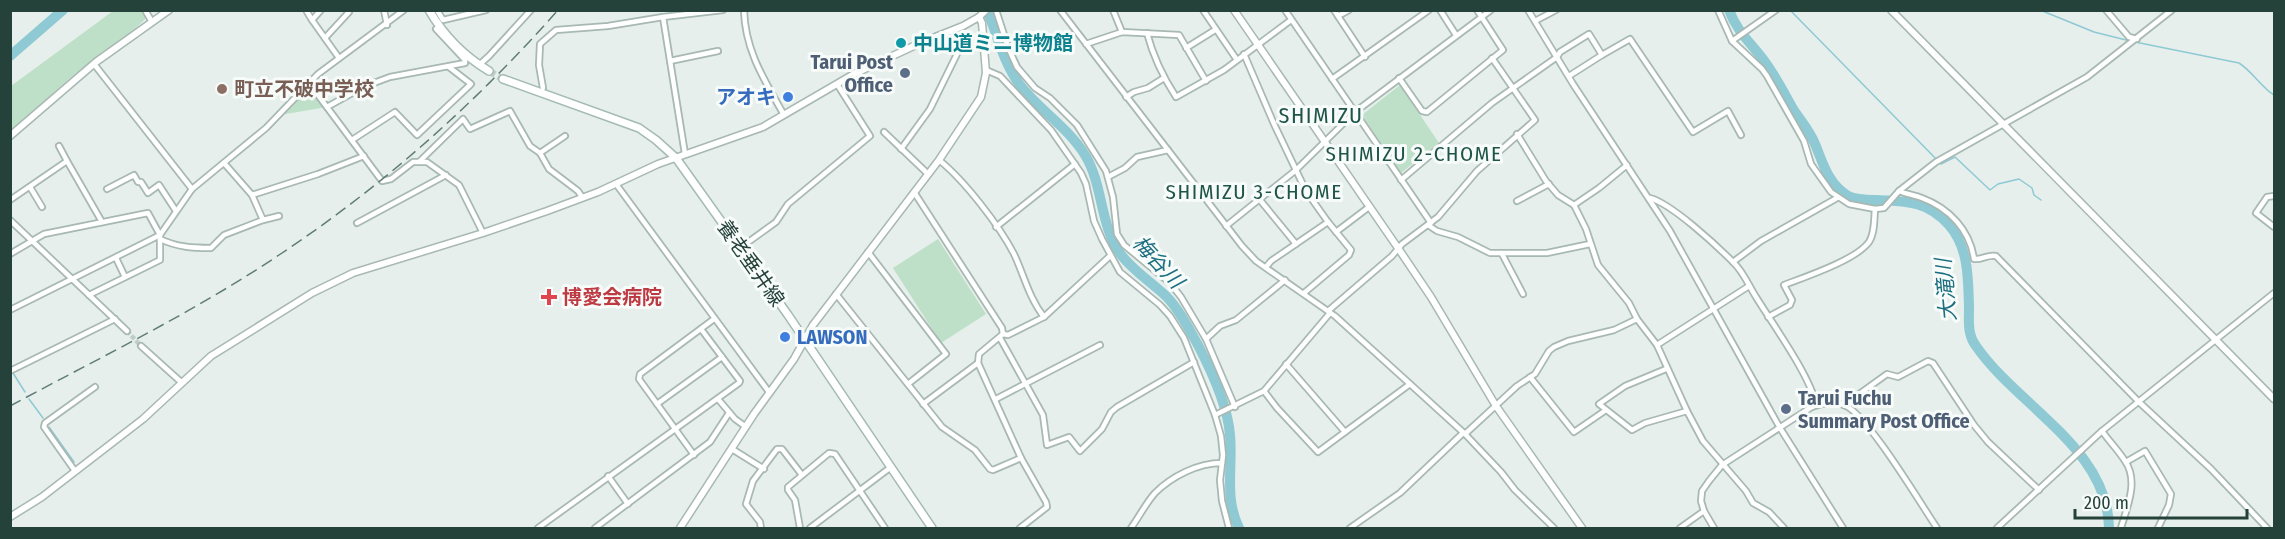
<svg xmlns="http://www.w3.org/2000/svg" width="2285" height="539" font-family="'Fira Sans Condensed','Noto Sans JP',sans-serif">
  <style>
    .green { fill: #bfe0c8 }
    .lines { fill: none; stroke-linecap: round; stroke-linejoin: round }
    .stream { stroke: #8ec9d4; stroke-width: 1.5 }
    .river { stroke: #8ec9d4; stroke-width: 10 }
    .minor-tunnel { stroke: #bfccc8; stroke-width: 4.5; stroke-dasharray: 4.5 2; stroke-linecap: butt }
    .secondary-tunnel { stroke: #bfccc8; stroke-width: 7; stroke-dasharray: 7 3.5; stroke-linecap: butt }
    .minor-casing { stroke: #a8b8b2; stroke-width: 8 }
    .tertiary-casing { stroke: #a8b8b2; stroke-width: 9 }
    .secondary-casing { stroke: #a4bbb3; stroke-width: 10 }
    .minor { stroke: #fff; stroke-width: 4.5 }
    .tertiary { stroke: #fff; stroke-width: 6 }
    .secondary { stroke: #fff; stroke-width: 7 }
    .rail { stroke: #5f7d75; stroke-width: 1.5; stroke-dasharray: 12 6; stroke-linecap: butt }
    .culture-dot { fill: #0f9aa8; stroke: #f7fbf9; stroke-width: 2 }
    .service-dot { fill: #5c6f8a; stroke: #f7fbf9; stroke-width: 2 }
    .education-dot { fill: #8d6e63; stroke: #f7fbf9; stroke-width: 2 }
    .shop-dot { fill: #3f7fe0; stroke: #f7fbf9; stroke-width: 2 }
    .health-dot { fill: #e0444e; stroke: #f7fbf9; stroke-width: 2 }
    .labels { text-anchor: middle; stroke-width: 6; stroke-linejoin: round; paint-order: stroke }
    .culture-label { font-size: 20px; font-weight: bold; fill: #0d838f; stroke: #f7fbf9; text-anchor: start }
    .service-label { font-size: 20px; font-weight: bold; fill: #4e5e75; stroke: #f7fbf9; text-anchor: end }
    .education-label { font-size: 20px; font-weight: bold; fill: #785e54; stroke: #f7fbf9; text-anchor: start }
    .shop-label { font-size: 20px; font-weight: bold; fill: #366cbe; stroke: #f7fbf9; text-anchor: end }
    .street-label { font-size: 20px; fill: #24423a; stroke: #f7fbf9 }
    .health-label { font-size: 20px; font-weight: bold; fill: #be3a42; stroke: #f7fbf9; text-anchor: start }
    .neighbourhood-label { font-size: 21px; letter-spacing: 1.5px; fill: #1f5548; stroke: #f7fbf9 }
    .water-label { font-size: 21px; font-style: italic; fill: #1c6f80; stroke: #f7fbf9 }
    .quarter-label { font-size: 22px; letter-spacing: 1.5px; fill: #1f5548; stroke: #f7fbf9 }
  </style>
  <rect width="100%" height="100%" fill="#e6efeb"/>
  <g class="green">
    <path d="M113 11H145L147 17C132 34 113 45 95 58 65 81 37 107 11 133V86Z"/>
    <polygon points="309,83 327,107 280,115"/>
    <polygon points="1400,85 1439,143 1401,173 1362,115"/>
    <polygon points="938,239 986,314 941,343 893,268"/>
  </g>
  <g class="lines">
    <g class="stream">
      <polyline points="1790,10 1941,164 1955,157 1990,190 1998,184 2019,179 2032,188 2034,195 2041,200"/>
      <polyline points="2040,10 2094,32 2130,41"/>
      <path d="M2135 42 2239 63C2253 72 2261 87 2274 95"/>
      <polyline points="13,373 25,392"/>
      <polyline points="29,399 43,418"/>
      <polyline points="49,427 74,462"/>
    </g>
    <g class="river">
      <path d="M987 10C998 36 1003 62 1020 85 1039 110 1068 127 1085 155 1104 186 1099 226 1122 256 1135 272 1151 282 1166 296 1179 309 1189 329 1198 345 1211 370 1228 407 1230 435 1233 467 1224 498 1239 528"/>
      <path d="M1729 10C1737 32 1752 44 1765 62 1776 77 1784 93 1793 109 1800 120 1810 131 1815 144 1823 163 1828 184 1848 196 1856 200 1866 200 1875 200 1905 201 1927 200 1949 225 1969 248 1968 278 1969 307 1969 320 1967 334 1976 346 2017 406 2108 448 2109 528"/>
      <polyline points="10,56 63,10"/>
    </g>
    <polyline class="minor-tunnel" points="127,331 141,346"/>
    <polyline class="secondary-tunnel" points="489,71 503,79"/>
    <g class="minor-casing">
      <g id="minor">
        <polyline points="145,10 152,22"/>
        <polyline points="306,10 312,20"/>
        <polyline points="321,10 312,20 339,58"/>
        <polyline points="384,10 387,25"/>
        <polyline points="437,10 443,20 486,10"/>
        <path d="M744 10C745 51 765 81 784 115"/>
        <polyline points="996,10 1008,47 1017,67 1035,88 1050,98 1077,125 1106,171 1113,197 1117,234 1124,245 1170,283 1181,297 1206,339 1235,407"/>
        <polyline points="1060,10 1242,246 1256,261 1335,316 1410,384 1465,434 1501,472 1515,490 1554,528"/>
        <polyline points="1113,10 1122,32"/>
        <polyline points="1203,10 1237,60"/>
        <polyline points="1285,10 1431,223"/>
        <polyline points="1334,10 1365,57"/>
        <polyline points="1440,10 1456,35"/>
        <polyline points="1528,10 1573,84 1670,231 1780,428 1843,528"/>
        <polyline points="1718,10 1732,41 1762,69 1767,76 1804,141 1811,164 1831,192 1849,204 1875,209 1884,208 1899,191 1936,162 2087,77 2172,10"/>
        <polyline points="2106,10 2129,37 2137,39"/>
        <polyline points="1338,16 1349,10"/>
        <polyline points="1535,21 1556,10"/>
        <path d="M1147 33C1153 56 1163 77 1176 97L1224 70 1291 20"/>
        <polyline points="325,38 349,12"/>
        <polyline points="1732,41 1776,10"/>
        <polyline points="1086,44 1122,32 1179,35 1206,81"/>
        <polyline points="1186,48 1215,30"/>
        <polyline points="1244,54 1274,124 1306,191 1328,222 1351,250 1349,255 1304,293"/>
        <polyline points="670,61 718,51"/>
        <polyline points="94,64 192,189"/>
        <polyline points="479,65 489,56 531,10"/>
        <polyline points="986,70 1000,76 1051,130 1081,173 1086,184 1094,221 1102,239 1120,272 1160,305 1170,316 1184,338 1215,415 1221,436 1223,455 1220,480 1222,501 1229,528"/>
        <polyline points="1569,76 1602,55 1630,39 1693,132 1728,111 1741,135"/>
        <polyline points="1399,78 1422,111 1427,112 1503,50 1477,10"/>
        <polyline points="1332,79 1429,10"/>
        <polyline points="309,83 382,181 391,179 413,162 427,162 459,185 483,233"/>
        <polyline points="543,88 539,65 540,44 556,30 608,26 663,17"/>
        <polyline points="1126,97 1134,92 1148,88 1164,78"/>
        <polyline points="327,107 363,87 390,77 465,63 465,60 436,29"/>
        <polyline points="884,132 928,174"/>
        <polyline points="1517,134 1546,181 1558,195 1574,205"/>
        <polyline points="352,140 395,112 417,135 471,84 449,67"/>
        <polyline points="59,146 67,161"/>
        <polyline points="901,149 930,109 957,54 945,46 937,36"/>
        <polyline points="540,153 565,136"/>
        <polyline points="685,154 663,17 723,10"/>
        <path d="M939 160C964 180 999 225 1014 254 1024 275 1029 298 1044 317"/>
        <polyline points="420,161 463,119 470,129 510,111 530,146 540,153 549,169 578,191 582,197"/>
        <polyline points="224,163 252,195 318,174 364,156"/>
        <polyline points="1627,165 1599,188 1574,205 1586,229 1598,265 1629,303 1637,319 1657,345 1687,411 1703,441 1746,491 1753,503 1769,512 1784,528"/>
        <polyline points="1108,177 1125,168 1137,157 1168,150"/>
        <polyline points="1401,180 1492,103 1557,57 1560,52 1589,34 1602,55"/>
        <polyline points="616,184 769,392"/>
        <polyline points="30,187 42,207"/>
        <polyline points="107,189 134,175 138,182 141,182 148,193 159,185 176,211"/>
        <path d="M1899 191C1906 194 1914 195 1922 198 1949 208 1970 230 1974 259 1982 260 1988 254 1996 256L2139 402 2211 469 2267 528"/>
        <polyline points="914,192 1002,328 1003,334"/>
        <polyline points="252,195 263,220 279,216"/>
        <polyline points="2274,196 2267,197 2256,213 2274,227"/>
        <path d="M1650 198C1672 204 1716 245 1733 262 1743 271 1749 286 1756 297 1772 323 1811 377 1816 405"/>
        <polyline points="10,200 67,161 102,222"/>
        <polyline points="1260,200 1296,244"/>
        <polyline points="1517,201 1549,184"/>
        <polyline points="10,220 127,331"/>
        <polyline points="357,223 446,175"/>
        <polyline points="1428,225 1437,231 1458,237 1490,253 1547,253 1590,244"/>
        <polyline points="1226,226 1296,170 1355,112 1491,10"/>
        <polyline points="996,227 1075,164"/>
        <polyline points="1336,232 1369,207"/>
        <polyline points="740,248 776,222 788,204 870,136 837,84"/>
        <polyline points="868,252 946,354 908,384"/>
        <path d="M10 254 44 234 148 213 160 235V239C177 247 192 248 211 248L224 235 263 220"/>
        <polyline points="1502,254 1523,294"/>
        <polyline points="116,258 125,277"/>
        <polyline points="1733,262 1761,241 1837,198"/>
        <polyline points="1266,267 1271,261 1328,222"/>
        <polyline points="836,294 942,427 975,450 990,469 993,470 1021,458"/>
        <polyline points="89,295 160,260 160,239"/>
        <polyline points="10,310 160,235 192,189 266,128 318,74 404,10"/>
        <polyline points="1328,311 1392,256 1402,244 1438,217 1477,171 1535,120 1492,58"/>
        <path d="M1768 317 1790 305 1792 300 1784 285C1805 277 1856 260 1869 242 1875 233 1874 219 1875 209"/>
        <polyline points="1000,338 1043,415 1047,445 1069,437 1080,451 1102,429 1111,412 1117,407 1194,362"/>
        <polyline points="1206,339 1220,326 1236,320 1285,280"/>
        <polyline points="1657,345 1749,286"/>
        <polyline points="141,346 181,382"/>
        <polyline points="1286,364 1345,432"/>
        <polyline points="1666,369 1625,386 1599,404 1632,430 1645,423 1687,411"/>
        <polyline points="10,371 115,319"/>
        <polyline points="1530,377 1574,432 1606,410"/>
        <polyline points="1264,391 1277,408 1318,452 1410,384"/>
        <polyline points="718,399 735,419 746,427"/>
        <polyline points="996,399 1100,345"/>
        <polyline points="657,404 722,357"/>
        <polyline points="923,404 978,363"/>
        <polyline points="1844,405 1887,374 1898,377 1928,361 1933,363 1974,425 1988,442 2039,490"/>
        <polyline points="1215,415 1264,391 1330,313"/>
        <path d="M2102 431C2109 441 2118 450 2125 461 2139 481 2127 507 2121 528"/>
        <polyline points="1465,434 1517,386 1535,374 1549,351 1554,347 1568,341 1614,330 1637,319"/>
        <polyline points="732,449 764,469"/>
        <polyline points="694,455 639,379 640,374 714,319"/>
        <polyline points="2126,462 2145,451 2171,494 2169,505 2158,528"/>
        <polyline points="75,471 44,427 45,423 95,387"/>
        <polyline points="608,476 628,504"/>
        <polyline points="538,528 739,383 740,381 701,329"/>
        <polyline points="595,528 710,442 729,413"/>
        <polyline points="761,528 760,522 746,504 753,481 777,449 782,449 802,475"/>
        <polyline points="800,528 795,500 788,490 788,487 829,453 835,454 885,528"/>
        <polyline points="810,528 891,467"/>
        <polyline points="1020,528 1047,507 1046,502 1021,458 978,363 979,354 1003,334 1008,335 1044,317 1110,256"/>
        <path d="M1131 528C1139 517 1146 503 1155 493 1172 476 1198 463 1222 463"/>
        <polyline points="1350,528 1400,493 1463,433"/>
        <polyline points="1680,528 1704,511"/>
        <path d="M1714 528 1704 511 1701 501 1702 491 1709 481 1722 465 1810 408C1820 403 1836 401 1846 406 1869 417 1920 503 1937 528"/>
        <polyline points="1997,528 2102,431 2274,293"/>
      </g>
    </g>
    <g class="tertiary-casing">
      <g id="tertiary">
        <polyline points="1234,10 1398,248 1431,297 1496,406 1582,528"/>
        <polyline points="1891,10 2274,399"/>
        <polyline points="10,136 96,62 169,10"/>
        <polyline points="10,517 42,497 143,419 211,356 312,293 353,273 483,233 547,211 598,192 658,164 763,127 854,74 918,44 963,26 979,17 986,10"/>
        <polyline points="680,528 754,414 794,359 813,325 939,160 981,97 986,73 982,23 979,17"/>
      </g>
    </g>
    <g class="secondary-casing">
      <g id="secondary">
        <path d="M429 10C444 36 464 56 489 71"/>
        <polyline points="503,79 639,128 656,140 676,158 788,315 932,528"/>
      </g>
    </g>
    <use href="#minor" class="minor"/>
    <use href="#tertiary" class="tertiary"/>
    <use href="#secondary" class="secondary"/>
    <path class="rail" d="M10 406C101 357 194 312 279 255 383 186 476 103 558 10"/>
  </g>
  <circle class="culture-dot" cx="901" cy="43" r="6"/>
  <g class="service-dot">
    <circle cx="905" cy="73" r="6"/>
    <circle cx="1786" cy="409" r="6"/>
  </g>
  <circle class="education-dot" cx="222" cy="89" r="6"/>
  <g class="shop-dot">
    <circle cx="788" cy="97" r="6"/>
    <circle cx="785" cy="337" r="6"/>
  </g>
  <path class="health-dot" d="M546 288h6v6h6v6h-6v6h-6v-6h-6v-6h6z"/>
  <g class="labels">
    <g class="culture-label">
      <text x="913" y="50">中山道ミニ博物館</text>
    </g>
    <g class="service-label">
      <text x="893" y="69">Tarui Post<tspan x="893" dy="23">Office</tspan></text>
      <text x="1798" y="405" text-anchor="start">Tarui Fuchu<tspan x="1798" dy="23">Summary Post Office</tspan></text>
    </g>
    <g class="education-label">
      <text x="234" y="96">町立不破中学校</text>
    </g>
    <g class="shop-label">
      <text x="776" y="104">アオキ</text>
      <text x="797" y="344" text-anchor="start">LAWSON</text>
    </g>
    <g class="street-label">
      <text transform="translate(751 263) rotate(55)" y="7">養老垂井線</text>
    </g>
    <g class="health-label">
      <text x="562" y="304">博愛会病院</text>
    </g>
    <g class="neighbourhood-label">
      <text x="1414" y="161">SHIMIZU 2-CHOME</text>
      <text x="1254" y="199">SHIMIZU 3-CHOME</text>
    </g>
    <g class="water-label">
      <text transform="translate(1158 262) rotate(47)" y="7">梅谷川</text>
      <text transform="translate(1946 290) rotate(-95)" y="7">大滝川</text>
    </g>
    <g class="quarter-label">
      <text x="1321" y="123">SHIMIZU</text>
    </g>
  </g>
  <rect width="2285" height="539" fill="none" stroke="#24423a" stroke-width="24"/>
  <path d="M2075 509v9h172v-9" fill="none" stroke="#24423a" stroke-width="3"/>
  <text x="2084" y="509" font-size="18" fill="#24423a" stroke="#f7fbf9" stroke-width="4.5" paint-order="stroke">200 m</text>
</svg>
